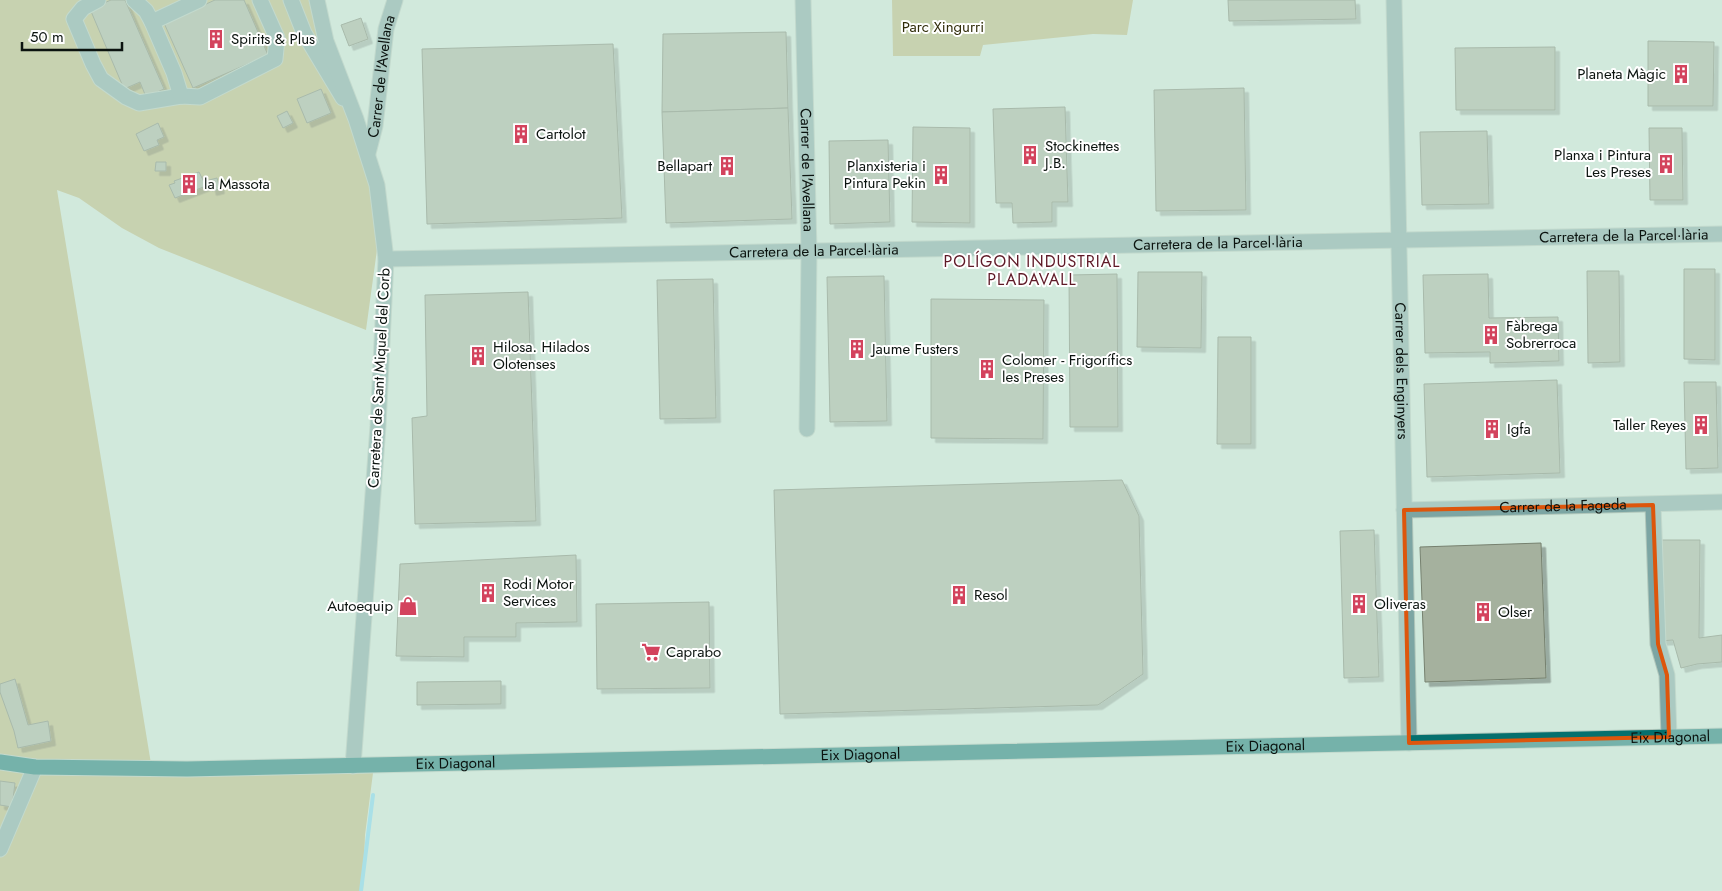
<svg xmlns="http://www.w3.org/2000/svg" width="1722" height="891" font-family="Jost,sans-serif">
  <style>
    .green { fill: #bbb57b }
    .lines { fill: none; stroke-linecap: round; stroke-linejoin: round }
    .stream { stroke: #79d4f4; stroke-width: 4 }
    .building { fill: #a5b19e; stroke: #76816f; filter: url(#shadow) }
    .minor-casing { stroke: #b1c7bb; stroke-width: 17 }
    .tertiary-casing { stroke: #b1c7bb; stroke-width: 17 }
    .primary-casing { stroke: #b1c7bb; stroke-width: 17 }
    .minor { stroke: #7ca5a3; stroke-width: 15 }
    .tertiary { stroke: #7ca5a3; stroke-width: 15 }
    .primary { stroke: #05706e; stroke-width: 15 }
    .marked { fill: none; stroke: #dd560c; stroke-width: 4; stroke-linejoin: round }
    .labels { text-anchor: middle; stroke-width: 4; stroke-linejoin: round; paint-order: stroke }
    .park-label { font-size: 15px; fill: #312d0a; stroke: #fff }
    .poi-label { font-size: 15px; fill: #0b130f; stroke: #fff; text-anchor: start }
    .street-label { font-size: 15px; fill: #0b130f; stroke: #fff }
    .neighbourhood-label { font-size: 16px; letter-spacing: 1px; fill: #5e1926; stroke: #fff }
  </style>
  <defs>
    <filter id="shadow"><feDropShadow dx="4.5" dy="4.5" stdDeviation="0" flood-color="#0004"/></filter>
  </defs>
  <rect width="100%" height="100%" fill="#d1e9dc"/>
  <g class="green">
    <polygon points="0,0 320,0 361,117 379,235 366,330 159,248 122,228 79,198 57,190 153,776 373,773 365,835 363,891 0,891"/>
    <polygon points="892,0 1133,0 1127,35 1093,34 983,45 980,56 893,56"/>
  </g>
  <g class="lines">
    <polyline class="stream" points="361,891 373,795"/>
  </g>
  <g class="building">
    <polygon points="111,0 125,0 164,89 146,97 140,82 124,89 90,9"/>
    <polygon points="215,0 244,0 268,55 193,88 164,23"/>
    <polygon points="1228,0 1355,0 1356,19 1229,21"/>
    <polygon points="361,18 368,39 349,46 341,25"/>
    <polygon points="786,32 788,108 662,112 663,34"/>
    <polygon points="1648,41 1714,42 1713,106 1648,106"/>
    <polygon points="613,44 622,218 427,224 422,49"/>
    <polygon points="1555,47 1555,110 1456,110 1455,48"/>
    <polygon points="1244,88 1246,210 1156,211 1154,90"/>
    <polygon points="321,89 331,113 307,123 297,99"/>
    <polygon points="1065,107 1068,202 1052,202 1052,222 1013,223 1012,203 996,203 993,109"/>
    <polygon points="788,108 792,219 666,223 662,112"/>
    <polygon points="287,111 293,123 283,128 277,116"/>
    <polygon points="158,123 164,137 157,140 159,145 144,151 136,134"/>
    <polygon points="913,127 970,128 970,223 912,222"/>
    <polygon points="1649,128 1682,128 1683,200 1650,200"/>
    <polygon points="1487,131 1489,204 1422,205 1420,132"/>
    <polygon points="888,140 890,222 830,224 829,141"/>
    <polygon points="156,162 166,162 166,171 155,171"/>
    <polygon points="199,172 206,186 175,198 169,185 175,183 174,181"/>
    <polygon points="217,178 220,189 212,191 209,180"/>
    <polygon points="1684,269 1715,269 1715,360 1684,359"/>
    <polygon points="1587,271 1619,271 1620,362 1588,363"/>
    <polygon points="1138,272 1202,272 1201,348 1137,347"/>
    <polygon points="1117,274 1118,427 1070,427 1069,275"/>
    <polygon points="1488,274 1489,318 1558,317 1559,361 1490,363 1490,352 1425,353 1423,275"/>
    <polygon points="884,276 887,421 830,422 827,277"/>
    <polygon points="713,279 716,418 660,419 657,280"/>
    <polygon points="528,292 536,521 415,524 412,418 427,416 425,295"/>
    <polygon points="931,299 1044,300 1043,439 931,438"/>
    <polygon points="1218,337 1251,337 1251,444 1217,444"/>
    <polygon points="1557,380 1560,473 1427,477 1424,384"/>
    <polygon points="1684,382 1716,382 1718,468 1686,469"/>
    <polygon points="1122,480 1139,516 1143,674 1098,705 780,714 774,490"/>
    <polygon points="1374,530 1379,677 1344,678 1340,531"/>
    <polygon points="1659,540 1700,540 1699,638 1722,635 1722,662 1697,664 1681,668 1673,640 1660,641"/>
    <polygon points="1541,543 1546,678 1425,682 1420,547"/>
    <polygon points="576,555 577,622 516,623 516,637 464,637 464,657 396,656 400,564"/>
    <polygon points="709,602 710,688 597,689 596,604"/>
    <polygon points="15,679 28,725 48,721 51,741 18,748 14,731 0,692 0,684"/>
    <polygon points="501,681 501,704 417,705 417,682"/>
    <polygon points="0,781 15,783 12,807 0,805"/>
  </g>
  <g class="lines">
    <g class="minor-casing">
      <g id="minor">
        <polyline points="98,0 83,8 74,19 93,64 101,79 126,97 139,103 181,96 200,97 275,59 277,38 260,0"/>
        <polyline points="134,0 146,11 152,22"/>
        <polyline points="291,0 304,33 343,98"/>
        <path id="s1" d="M803 0 809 251 807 429"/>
        <path id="s2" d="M1394 0 1409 743"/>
        <polyline points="181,96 174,73 152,22 199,0"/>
        <path id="s3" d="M368 153 375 126 386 29 395 0"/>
        <path id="s4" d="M386 259 1722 234"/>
        <polyline points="1653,505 1658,644 1667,675 1669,737"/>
        <path id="s5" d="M1404 510 1722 502"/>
      </g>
    </g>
    <g class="tertiary-casing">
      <g id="tertiary">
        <polyline points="317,0 326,41 356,119 377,185 386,259 378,426 353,766"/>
        <polyline points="0,849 35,767"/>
      </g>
    </g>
    <g class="primary-casing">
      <g id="primary">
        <path id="s6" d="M0 762 35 767 187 769 1722 736"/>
      </g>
    </g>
    <use href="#minor" class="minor"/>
    <use href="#tertiary" class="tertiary"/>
    <use href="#primary" class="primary"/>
  </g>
  <path d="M0 0H1722V891H0ZM1653 505 1658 644 1667 675 1669 737 1409 743 1404 510Z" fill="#d1e9dc" fill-opacity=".55" fill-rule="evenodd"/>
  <path class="marked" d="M1653 505 1658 644 1667 675 1669 737 1409 743 1404 510Z"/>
  <defs>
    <g id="building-bare" transform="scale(1.5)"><path d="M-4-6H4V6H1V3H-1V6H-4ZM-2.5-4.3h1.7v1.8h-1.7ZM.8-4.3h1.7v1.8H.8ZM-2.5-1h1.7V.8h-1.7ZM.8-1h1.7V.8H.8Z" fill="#d3435d" stroke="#fff" stroke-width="2.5" paint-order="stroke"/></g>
    <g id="shop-bare" transform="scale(1.5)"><path d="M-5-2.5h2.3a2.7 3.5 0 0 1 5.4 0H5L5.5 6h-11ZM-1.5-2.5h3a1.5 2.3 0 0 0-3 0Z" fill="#d3435d" stroke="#fff" stroke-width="2.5" paint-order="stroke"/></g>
    <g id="supermarket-bare" transform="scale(1.5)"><path d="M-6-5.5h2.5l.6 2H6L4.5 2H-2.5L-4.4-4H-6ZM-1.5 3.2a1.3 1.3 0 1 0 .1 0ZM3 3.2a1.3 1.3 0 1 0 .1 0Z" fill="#d3435d" stroke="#fff" stroke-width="2.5" paint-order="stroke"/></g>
  </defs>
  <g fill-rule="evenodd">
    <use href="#building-bare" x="216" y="39"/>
    <use href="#building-bare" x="1681" y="74"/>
    <use href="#building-bare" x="521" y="134"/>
    <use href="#building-bare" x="1030" y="155"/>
    <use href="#building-bare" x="1666" y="164"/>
    <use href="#building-bare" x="727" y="166"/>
    <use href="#building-bare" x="941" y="175"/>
    <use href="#building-bare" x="189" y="184"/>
    <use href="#building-bare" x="1491" y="335"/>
    <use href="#building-bare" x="857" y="349"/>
    <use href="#building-bare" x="478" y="356"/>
    <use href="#building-bare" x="987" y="369"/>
    <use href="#building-bare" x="1701" y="425"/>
    <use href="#building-bare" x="1492" y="429"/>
    <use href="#building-bare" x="488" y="593"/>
    <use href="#building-bare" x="959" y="595"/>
    <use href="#building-bare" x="1359" y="604"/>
    <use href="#shop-bare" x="408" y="606"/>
    <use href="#building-bare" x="1483" y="612"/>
    <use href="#supermarket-bare" x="651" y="652"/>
  </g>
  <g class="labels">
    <g class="park-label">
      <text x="943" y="32">Parc Xingurri</text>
    </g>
    <g class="poi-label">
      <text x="231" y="44">Spirits &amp; Plus</text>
      <text x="1666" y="79" text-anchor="end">Planeta Màgic</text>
      <text x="536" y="139">Cartolot</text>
      <text x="1045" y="151">Stockinettes<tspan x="1045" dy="17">J.B.</tspan></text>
      <text x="1651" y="160" text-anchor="end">Planxa i Pintura<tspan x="1651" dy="17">Les Preses</tspan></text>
      <text x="712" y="171" text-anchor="end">Bellapart</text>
      <text x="926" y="171" text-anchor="end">Planxisteria i<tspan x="926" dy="17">Pintura Pekin</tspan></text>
      <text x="204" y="189">la Massota</text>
      <text x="1506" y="331">Fàbrega<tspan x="1506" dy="17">Sobrerroca</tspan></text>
      <text x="493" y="352">Hilosa. Hilados<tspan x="493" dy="17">Olotenses</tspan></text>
      <text x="872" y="354">Jaume Fusters</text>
      <text x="1002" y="365">Colomer - Frigorífics<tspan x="1002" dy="17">les Preses</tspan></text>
      <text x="1686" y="430" text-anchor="end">Taller Reyes</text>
      <text x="1507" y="434">Igfa</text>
      <text x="503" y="589">Rodi Motor<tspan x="503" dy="17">Services</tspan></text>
      <text x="974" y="600">Resol</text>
      <text x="1374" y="609">Oliveras</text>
      <text x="393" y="611" text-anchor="end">Autoequip</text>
      <text x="1498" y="617">Olser</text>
      <text x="666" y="657">Caprabo</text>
    </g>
    <g class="street-label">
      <text dy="5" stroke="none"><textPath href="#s3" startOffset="78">Carrer de l'Avellana</textPath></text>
      <text dy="5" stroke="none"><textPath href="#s1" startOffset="170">Carrer de l'Avellana</textPath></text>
      <text dy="5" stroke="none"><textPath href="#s4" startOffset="1238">Carretera de la Parcel·lària</textPath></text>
      <text dy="5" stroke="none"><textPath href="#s4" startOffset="832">Carretera de la Parcel·lària</textPath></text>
      <text dy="5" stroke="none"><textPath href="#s4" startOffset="428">Carretera de la Parcel·lària</textPath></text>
      <text dy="5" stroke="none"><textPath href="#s2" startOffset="371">Carrer dels Enginyers</textPath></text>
      <text transform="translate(379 378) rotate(-87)" y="5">Carretera de Sant Miquel del Corb</text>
      <text dy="5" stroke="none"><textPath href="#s5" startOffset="159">Carrer de la Fageda</textPath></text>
      <text dy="5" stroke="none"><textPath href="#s6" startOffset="1671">Eix Diagonal</textPath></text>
      <text dy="5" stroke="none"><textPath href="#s6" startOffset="1266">Eix Diagonal</textPath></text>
      <text dy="5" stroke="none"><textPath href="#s6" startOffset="861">Eix Diagonal</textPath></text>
      <text dy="5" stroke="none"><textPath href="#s6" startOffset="456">Eix Diagonal</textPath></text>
    </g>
    <g class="neighbourhood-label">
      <text x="1032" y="267">POLÍGON INDUSTRIAL<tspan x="1032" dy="18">PLADAVALL</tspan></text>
    </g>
  </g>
  <path d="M22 42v8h100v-8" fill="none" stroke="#0b130f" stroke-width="2.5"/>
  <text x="30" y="42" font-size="15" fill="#0b130f" stroke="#ffffff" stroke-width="4" paint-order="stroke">50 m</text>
</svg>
